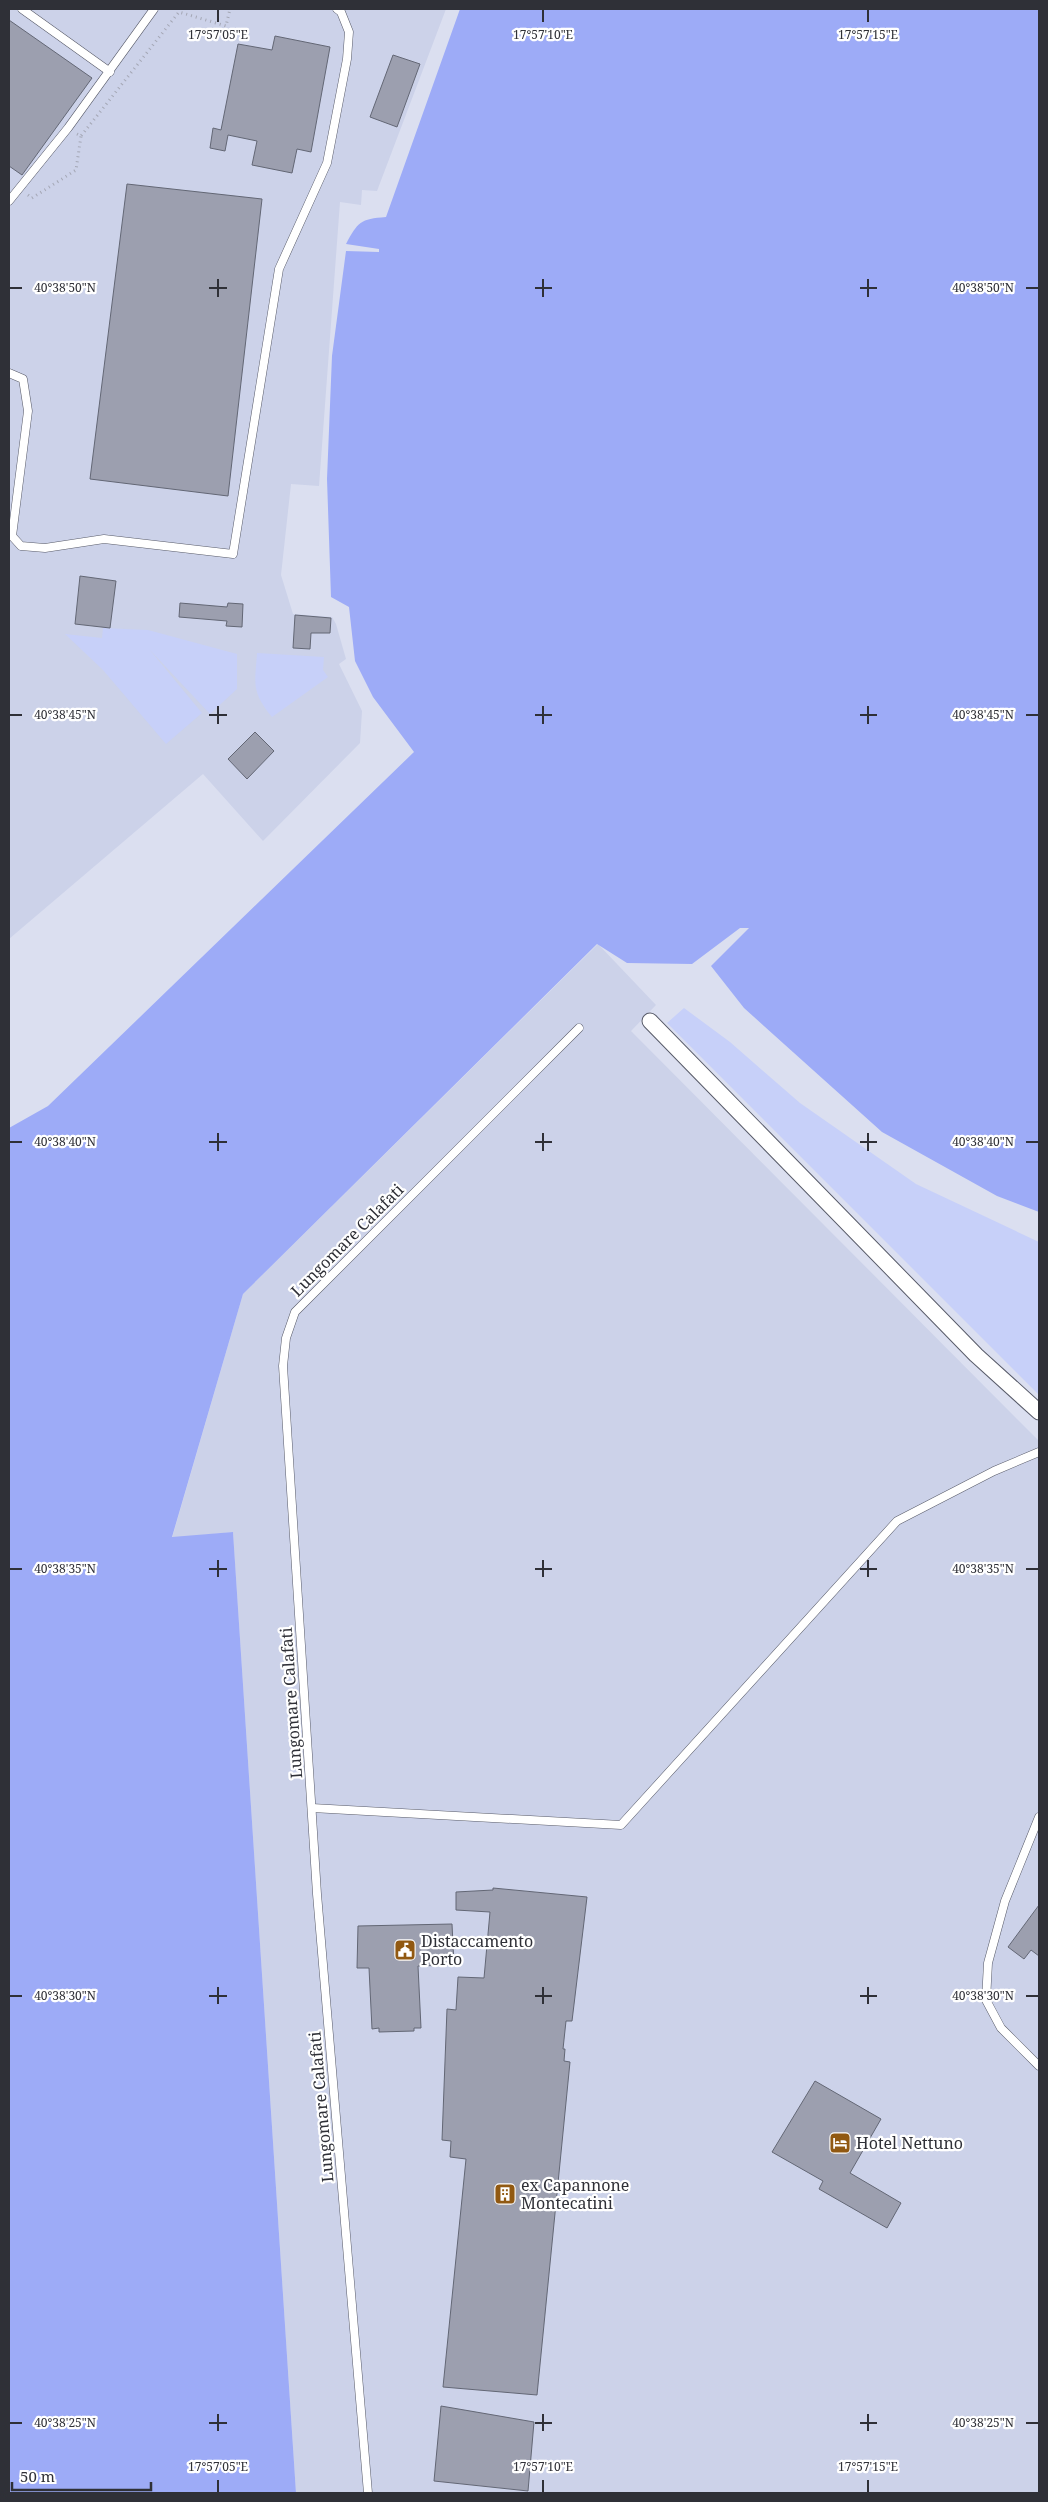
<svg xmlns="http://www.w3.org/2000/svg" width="1048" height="2502" font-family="'Noto Serif',serif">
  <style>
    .built { fill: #ccd2e9 }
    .green { fill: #c7d0f9 }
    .water { fill: #9dabf7 }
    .building { fill: #9c9faf; stroke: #636775 }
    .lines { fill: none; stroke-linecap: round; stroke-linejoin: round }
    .service-casing { stroke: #585b69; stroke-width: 9 }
    .minor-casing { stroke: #585b69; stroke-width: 17 }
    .path { stroke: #a4a7b5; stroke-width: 3; stroke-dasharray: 1 4; stroke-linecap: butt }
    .service { stroke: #fff; stroke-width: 8 }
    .minor { stroke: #fff; stroke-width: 15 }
    .ticks { fill: none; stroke: #2f3037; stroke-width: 2 }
    .labels { text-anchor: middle; stroke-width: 4.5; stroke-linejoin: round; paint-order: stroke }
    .street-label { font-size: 16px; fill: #2f3037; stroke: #fff }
    .poi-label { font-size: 16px; fill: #2f3037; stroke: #fff; text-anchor: start }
    .ticks-label { font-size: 12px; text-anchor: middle; fill: #2f3037; stroke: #fff; stroke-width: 4.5; stroke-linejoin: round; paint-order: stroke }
  </style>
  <rect width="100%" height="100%" fill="#dbdff0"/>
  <g class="built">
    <polygon points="9,9 446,9 377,191 362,190 361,205 340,202 319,486 291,484 281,575 293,614 332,617 336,624 346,659 339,664 362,711 360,743 263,841 203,774 9,939"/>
    <polygon points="598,944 656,1005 631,1031 1039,1441 1039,2493 296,2493 233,1532 172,1538 243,1294"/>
  </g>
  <g class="green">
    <polygon points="103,628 148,630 237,654 237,689 210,714 149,649 202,713 166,744 103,670 65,634 102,638"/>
    <path d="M257 653 324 657 323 670 328 677 272 717C251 691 255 684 257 653Z"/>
    <polygon points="684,1008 730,1042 800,1103 916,1184 1039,1242 1039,1395 667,1023"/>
  </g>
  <path class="water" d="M460 9H1039V1212L997 1196 882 1132 744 1008 711 966 749 928H740L692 964 627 963 597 944 243 1294 172 1537 233 1532 296 2493H9V1128L48 1106 414 752 373 697 355 661 349 607 331 597 327 479 332 356 346 251 379 252V249L346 244C358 222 360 219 386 217Z"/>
  <g class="building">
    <polygon points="9,20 92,78 22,175 9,166"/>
    <polygon points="275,36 330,47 311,152 297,149 292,173 252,165 257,141 228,135 225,151 210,148 213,128 221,130 238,44 272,50"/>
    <polygon points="393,55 420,64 397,127 370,117"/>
    <polygon points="127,184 262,199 228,496 90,479"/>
    <polygon points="80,576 116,581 110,628 75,624"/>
    <polygon points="180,603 227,607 228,603 243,604 242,627 226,626 227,621 179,617"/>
    <polygon points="295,615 331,618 330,633 311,633 310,649 293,648"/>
    <polygon points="255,732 274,751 247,779 228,759"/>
    <polygon points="493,1888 587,1897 572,2021 566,2021 563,2049 565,2049 564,2061 570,2062 537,2395 443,2387 466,2159 450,2157 451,2141 442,2140 447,2009 456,2010 458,1977 484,1978 490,1912 456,1910 456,1892 493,1890"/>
    <polygon points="1039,1905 1039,1956 1031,1950 1024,1959 1008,1947"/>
    <polygon points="452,1924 454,1965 418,1966 421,2028 414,2028 414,2031 379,2032 379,2028 372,2029 369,1968 357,1968 358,1926"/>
    <polygon points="815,2081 881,2119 850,2173 901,2203 887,2228 819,2189 823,2181 772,2152"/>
    <polygon points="441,2406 534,2422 528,2491 434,2481"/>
  </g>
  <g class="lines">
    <g class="service-casing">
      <g id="service">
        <polyline points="22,9 110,72"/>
        <polyline points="9,201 68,128 154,9"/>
        <polyline points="9,373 23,379 28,411 12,536 21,546 45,548 104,539 233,554 279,269 327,163 347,59 349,32 341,12 337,9"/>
        <polyline points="312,1808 621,1825 897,1521 994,1471 1039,1452"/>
        <polyline points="1039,1817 1005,1901 988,1963 986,2000 1001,2028 1039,2066"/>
        <polyline points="368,2493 317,1894 283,1366 286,1338 295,1312 579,1028"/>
      </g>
    </g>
    <g class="minor-casing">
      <polyline id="minor" points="650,1021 976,1355 1039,1412"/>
    </g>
    <g class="path">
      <polyline points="77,134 81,136 179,12 226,26 230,9"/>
      <polyline points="28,195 32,198 76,170 81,136"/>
    </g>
    <use href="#service" class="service"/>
    <use href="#minor" class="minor"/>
  </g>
  <path class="ticks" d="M218 10V22M543 10V22M868 10V22M218 279V297M543 279V297M868 279V297M10 288H22M209 288H227M535 288H552M860 288H877M1026 288H1038M218 706V724M543 706V724M868 706V724M10 715H22M209 715H227M535 715H552M860 715H877M1026 715H1038M218 1133V1151M543 1133V1151M868 1133V1151M10 1142H22M209 1142H227M535 1142H552M860 1142H877M1026 1142H1038M218 1560V1577M543 1560V1577M868 1560V1577M10 1569H22M209 1569H227M535 1569H552M860 1569H877M1026 1569H1038M218 1987V2004M543 1987V2004M868 1987V2004M10 1996H22M209 1996H227M535 1996H552M860 1996H877M1026 1996H1038M218 2414V2431M543 2414V2431M868 2414V2431M10 2423H22M209 2423H227M535 2423H552M860 2423H877M1026 2423H1038M218 2480V2492M543 2480V2492M868 2480V2492"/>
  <defs>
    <g id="civic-square" transform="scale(1.125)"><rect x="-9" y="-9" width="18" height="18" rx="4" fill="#915912" stroke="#fff"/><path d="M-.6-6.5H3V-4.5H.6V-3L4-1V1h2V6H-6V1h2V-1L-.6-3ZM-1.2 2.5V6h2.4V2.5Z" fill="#fff"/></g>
    <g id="hotel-square" transform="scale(1.125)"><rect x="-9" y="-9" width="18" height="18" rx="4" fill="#915912" stroke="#fff"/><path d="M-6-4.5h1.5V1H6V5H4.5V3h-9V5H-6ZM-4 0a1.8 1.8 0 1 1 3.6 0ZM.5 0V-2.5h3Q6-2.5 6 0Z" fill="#fff"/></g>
    <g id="building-square" transform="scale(1.125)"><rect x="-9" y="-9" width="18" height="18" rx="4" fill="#915912" stroke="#fff"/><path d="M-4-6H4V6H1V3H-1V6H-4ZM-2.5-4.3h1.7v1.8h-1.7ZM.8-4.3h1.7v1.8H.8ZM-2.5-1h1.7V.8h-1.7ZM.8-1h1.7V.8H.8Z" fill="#fff"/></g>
  </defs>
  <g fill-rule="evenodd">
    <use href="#civic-square" x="405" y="1950"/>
    <use href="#hotel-square" x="840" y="2143"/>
    <use href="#building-square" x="505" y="2194"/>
  </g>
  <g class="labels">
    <g class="street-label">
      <text transform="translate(347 1240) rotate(-45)" y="6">Lungomare Calafati</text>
      <text transform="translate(291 1703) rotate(-94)" y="6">Lungomare Calafati</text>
      <text transform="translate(321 2107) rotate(-95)" y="6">Lungomare Calafati</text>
    </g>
    <g class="poi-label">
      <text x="421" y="1947">Distaccamento<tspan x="421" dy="18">Porto</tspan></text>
      <text x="856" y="2149">Hotel Nettuno</text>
      <text x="521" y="2191">ex Capannone<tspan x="521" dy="18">Montecatini</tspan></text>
    </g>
  </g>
  <g class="ticks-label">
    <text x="218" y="39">17°57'05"E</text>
    <text x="543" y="39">17°57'10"E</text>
    <text x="868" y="39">17°57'15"E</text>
    <text x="65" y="292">40°38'50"N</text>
    <text x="983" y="292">40°38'50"N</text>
    <text x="65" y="719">40°38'45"N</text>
    <text x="983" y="719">40°38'45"N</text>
    <text x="65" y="1146">40°38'40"N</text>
    <text x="983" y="1146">40°38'40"N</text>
    <text x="65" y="1573">40°38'35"N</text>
    <text x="983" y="1573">40°38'35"N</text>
    <text x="65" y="2000">40°38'30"N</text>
    <text x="983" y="2000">40°38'30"N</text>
    <text x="65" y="2427">40°38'25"N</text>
    <text x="983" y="2427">40°38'25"N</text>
    <text x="218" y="2471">17°57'05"E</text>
    <text x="543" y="2471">17°57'10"E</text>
    <text x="868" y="2471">17°57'15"E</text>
  </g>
  <rect width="1048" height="2502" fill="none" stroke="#2f3037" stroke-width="20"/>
  <path d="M12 2482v8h139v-8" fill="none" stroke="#2f3037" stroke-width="2.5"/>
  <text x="20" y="2482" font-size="15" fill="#2f3037" stroke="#ffffff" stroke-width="4" paint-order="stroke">50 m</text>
</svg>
